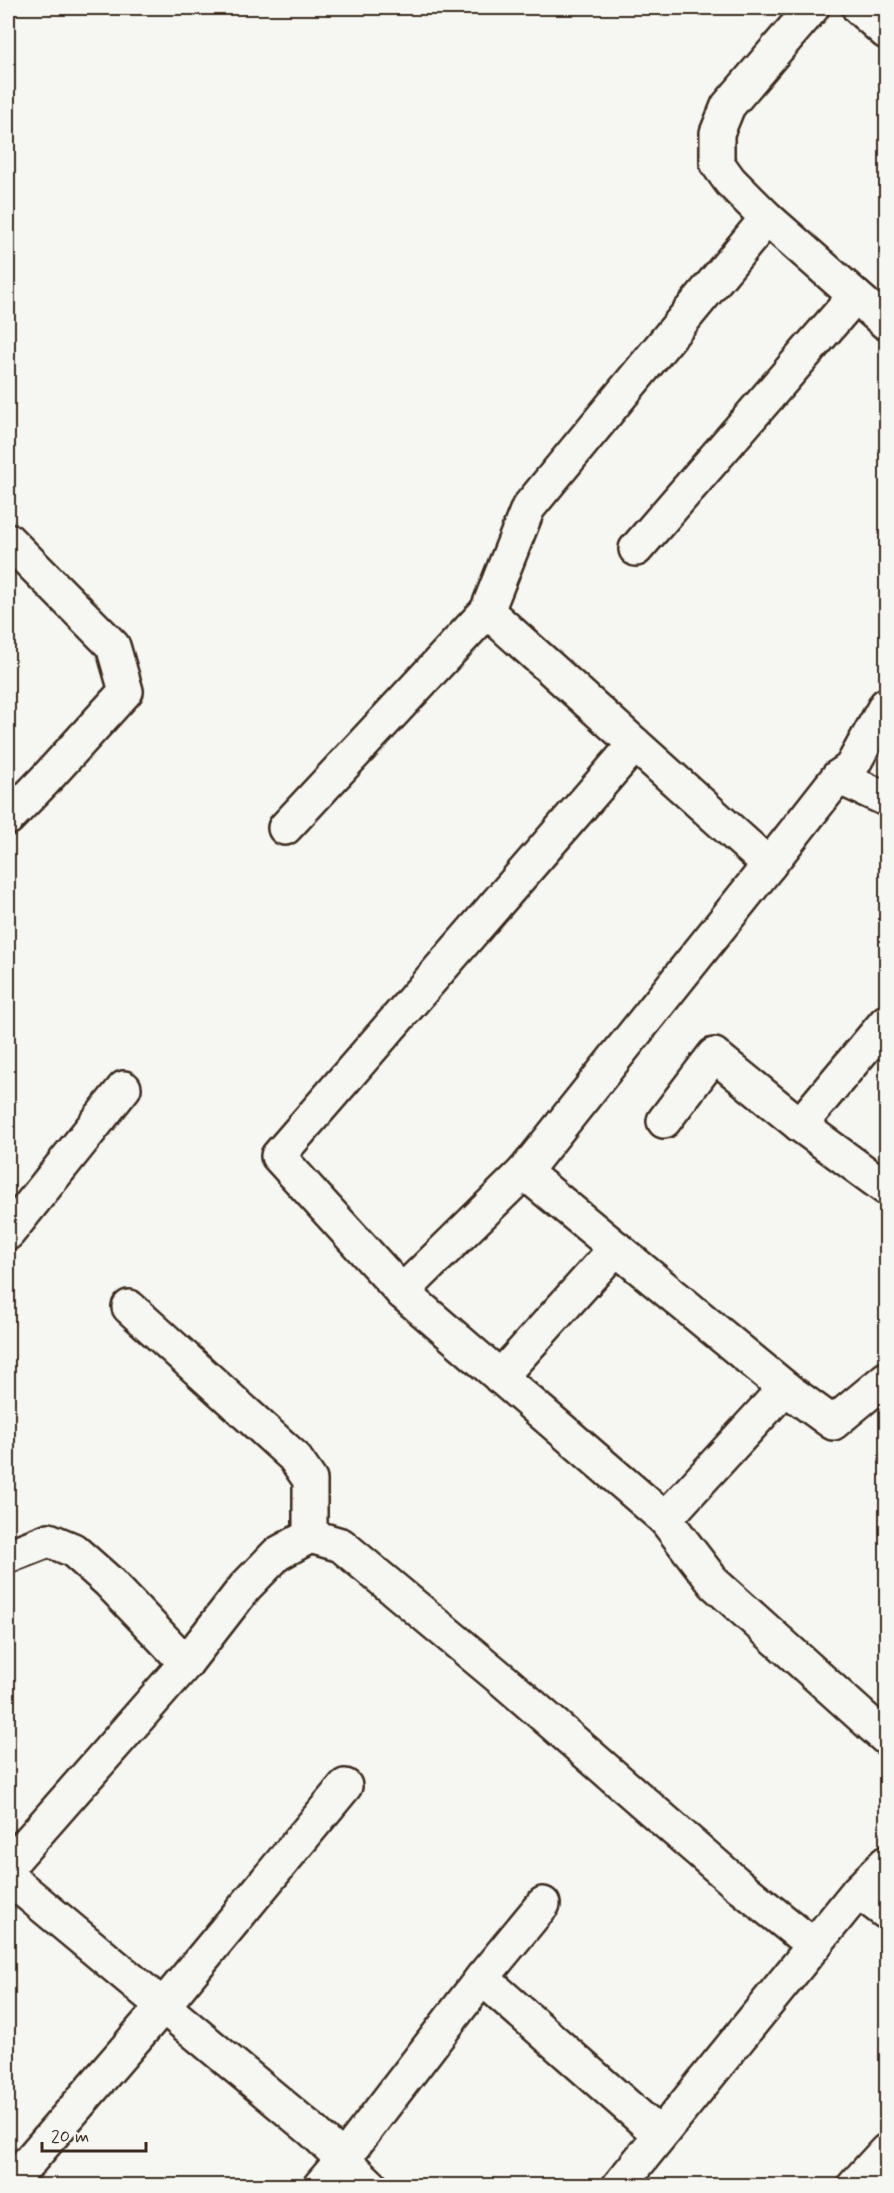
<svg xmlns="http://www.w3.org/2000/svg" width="894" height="2193" font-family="Mynerve,sans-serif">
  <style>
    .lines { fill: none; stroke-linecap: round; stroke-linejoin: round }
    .minor-casing { stroke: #3b2a1e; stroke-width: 38 }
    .minor { stroke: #f6f6f2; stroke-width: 33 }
  </style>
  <rect width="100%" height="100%" fill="#f6f6f2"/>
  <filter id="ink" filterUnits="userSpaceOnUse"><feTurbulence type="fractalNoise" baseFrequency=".0167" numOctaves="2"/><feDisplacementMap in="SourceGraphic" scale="12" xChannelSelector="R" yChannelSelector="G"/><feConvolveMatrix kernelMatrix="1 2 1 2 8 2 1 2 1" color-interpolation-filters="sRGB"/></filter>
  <g filter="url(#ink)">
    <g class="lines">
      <g class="minor-casing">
        <g id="minor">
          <polyline points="859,8 886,32"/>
          <polyline points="767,218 886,323"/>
          <polyline points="8,540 113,646 126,691 45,780 8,818"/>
          <polyline points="636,549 855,296"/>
          <polyline points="635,744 278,1156 402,1292 665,1519 785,1388 524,1172 769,865 487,611 528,508 767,218 730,181 717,163 717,133 728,106 812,8"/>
          <polyline points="838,777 886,799"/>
          <polyline points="285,828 487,611"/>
          <polyline points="769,865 838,777 851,768 886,705"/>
          <polyline points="886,1022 800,1125 886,1188"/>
          <polyline points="664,1121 714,1055 800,1125"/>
          <polyline points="8,1233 124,1088"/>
          <polyline points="402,1292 524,1172"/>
          <polyline points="129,1307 294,1457 310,1480 310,1536"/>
          <polyline points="500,1377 616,1248"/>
          <polyline points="785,1388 833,1423 886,1379"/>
          <polyline points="665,1519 715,1584 886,1738"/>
          <polyline points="8,1556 49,1540 73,1550 108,1581 186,1663"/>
          <polyline points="8,1866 186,1663 245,1587 277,1554 310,1536 341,1545 504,1681 736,1883 814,1946"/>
          <polyline points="8,1877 313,2131 371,2186"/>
          <polyline points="858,1891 886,1912"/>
          <polyline points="482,1978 543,1904"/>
          <polyline points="8,2186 163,2006 345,1786"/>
          <polyline points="320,2186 344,2158 482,1978 660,2135"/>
          <polyline points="619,2186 858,1891 886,1863"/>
          <polyline points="854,2186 886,2151"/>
        </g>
      </g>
      <use href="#minor" class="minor"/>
    </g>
  </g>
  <rect width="894" height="2193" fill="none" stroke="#f6f6f2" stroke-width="30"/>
  <rect x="15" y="15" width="864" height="2163" fill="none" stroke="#3b2a1e" stroke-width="2" filter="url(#ink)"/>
  <path d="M42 2142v9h104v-9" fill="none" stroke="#3b2a1e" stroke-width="3"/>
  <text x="51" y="2142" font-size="18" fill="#3b2a1e" stroke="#f6f6f2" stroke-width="4.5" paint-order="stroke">20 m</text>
</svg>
